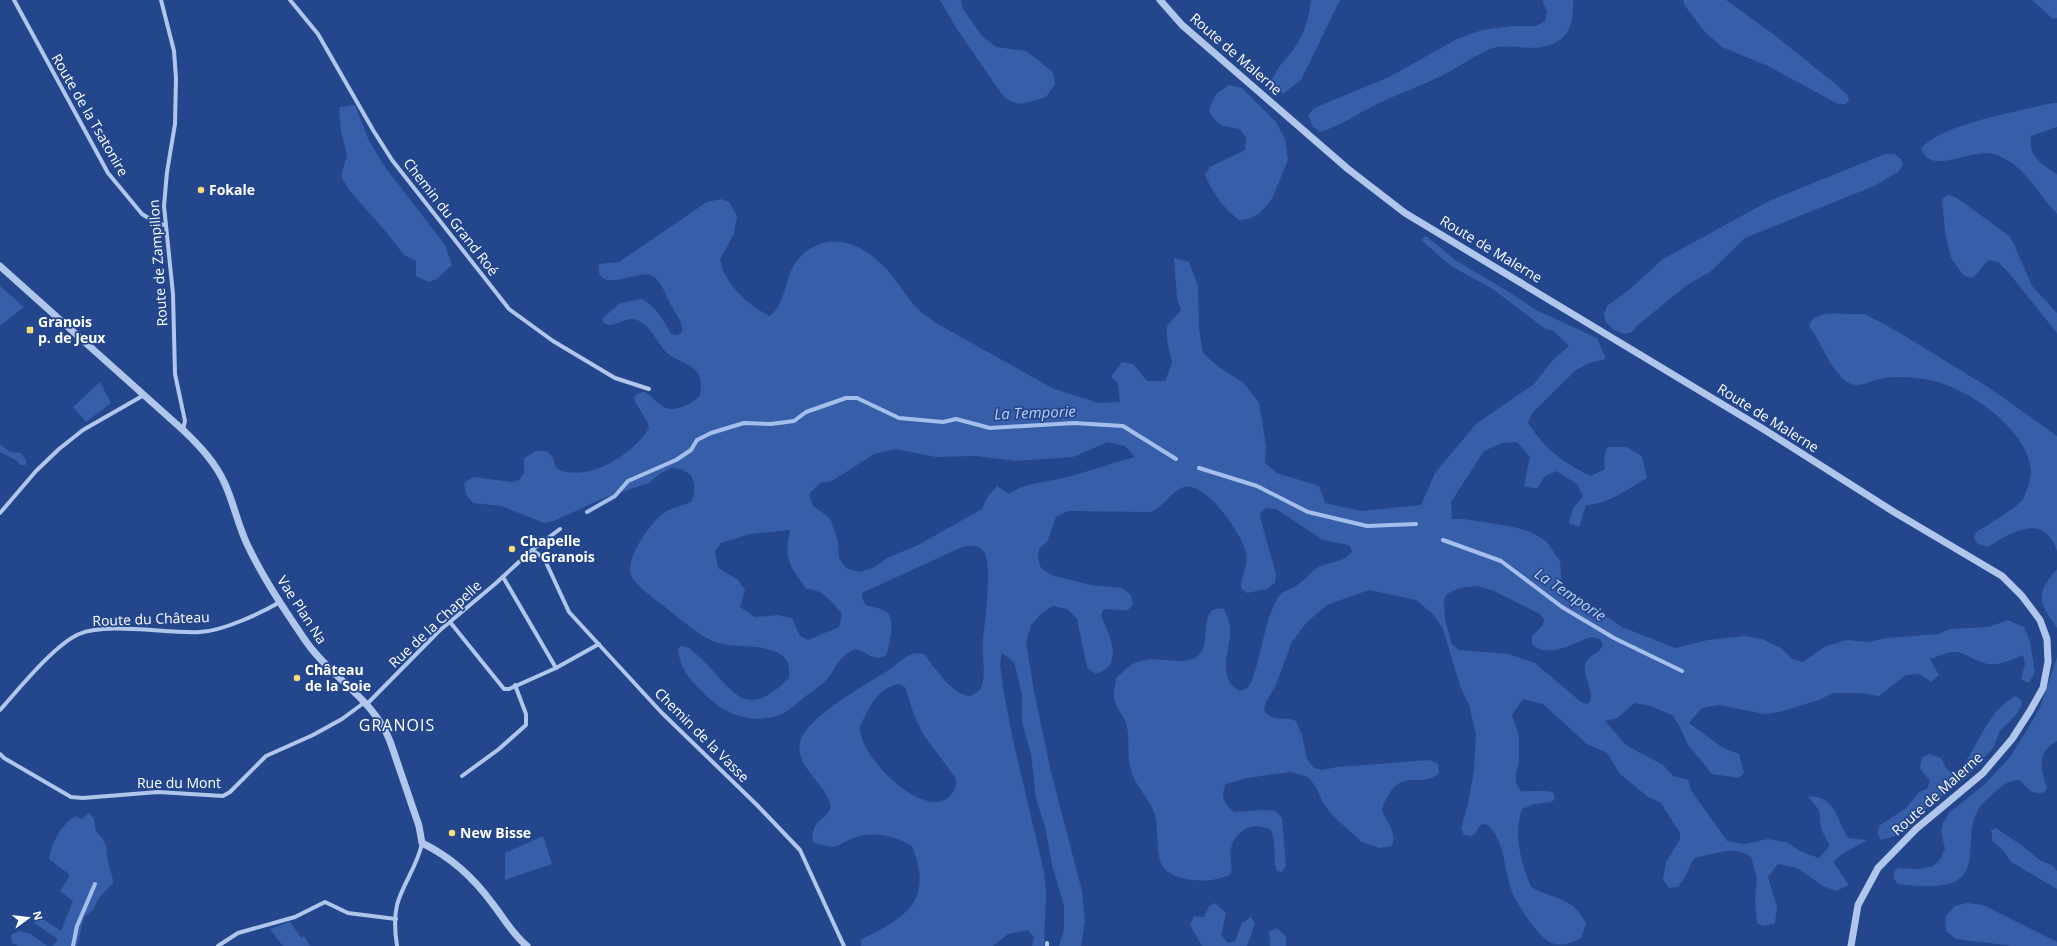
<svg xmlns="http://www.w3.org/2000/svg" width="2057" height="946" font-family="'Open Sans',sans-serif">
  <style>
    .green { fill: #375fa9; fill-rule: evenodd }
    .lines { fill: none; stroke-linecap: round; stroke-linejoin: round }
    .stream { stroke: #a5bfec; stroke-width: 4 }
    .minor { stroke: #b1c6eb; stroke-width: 4 }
    .tertiary { stroke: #b1c6eb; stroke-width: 7 }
    .poi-dot { fill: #f6dd74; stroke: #23468c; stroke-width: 1.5 }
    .labels { text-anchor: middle; stroke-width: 3.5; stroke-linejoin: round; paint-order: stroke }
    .street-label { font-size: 14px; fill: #fff; stroke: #23468c }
    .poi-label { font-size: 14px; font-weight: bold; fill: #fff; stroke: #23468c; text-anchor: start }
    .water-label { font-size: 15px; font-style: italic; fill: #bdd0f2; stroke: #23468c }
    .quarter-label { font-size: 16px; letter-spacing: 1px; fill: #fff; stroke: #23468c }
  </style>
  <rect width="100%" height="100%" fill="#23468c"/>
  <g class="green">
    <path d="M940 0H961L963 9 982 36 996 47 1026 51 1053 72 1055 84 1046 97C1028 102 1019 109 1003 96L957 29Z"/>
    <path d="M1311 0H1340L1301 80 1284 93 1275 92 1271 84C1274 70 1284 62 1293 50 1304 35 1309 18 1311 0Z"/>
    <path d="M1542 0H1573C1573 13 1573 30 1561 39 1536 57 1512 40 1487 50 1471 58 1456 69 1439 77 1418 87 1396 95 1375 105 1357 114 1340 126 1320 132L1313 127 1308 115 1314 108 1389 77 1457 39 1482 30 1512 26H1536L1545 21 1547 12Z"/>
    <polygon points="1683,0 1726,0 1773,34 1833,82 1847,94 1849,101 1845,104 1838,104 1768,66 1722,47 1704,31 1685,6"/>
    <polygon points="2032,0 2057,0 2057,18 2053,19"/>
    <path d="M1229 85 1242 88 1276 122 1285 139 1288 160 1272 199 1259 214 1248 219 1239 220C1224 209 1212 192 1205 175L1210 167 1245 150 1246 138 1240 129C1223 126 1217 127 1209 110L1216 94Z"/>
    <path d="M2052 103H2057V127L2031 136C2028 156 2041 164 2057 174V214C2038 194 2023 162 1993 154 1970 148 1930 177 1921 148 1947 122 2016 112 2052 103Z"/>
    <polygon points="355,105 369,141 385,167 445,245 452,265 437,279 429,282 416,276 416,261 404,255 387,233 349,190 341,176 347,155 341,132 339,107"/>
    <polygon points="1885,154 1894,154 1901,159 1903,165 1898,172 1874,186 1745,238 1710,272 1687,285 1638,325 1632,332 1624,334 1614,330 1606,322 1604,314 1607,306 1629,290 1663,259 1769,201"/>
    <path d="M1949 195 1957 198 2008 235 2013 242 2032 286 2057 313V333L2008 272 1998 262 1989 260C1981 265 1980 273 1972 278L1964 276 1951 258 1945 232 1942 201 1944 197Z"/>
    <path d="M721 199 729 202 737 216 734 234 720 259C724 283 748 306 770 316 788 301 784 273 800 257 830 228 865 244 889 272 900 284 908 301 921 312 926 316 931 319 936 323L1054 389 1099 403 1120 402 1118 383 1111 377 1122 362 1133 364 1147 381H1165L1172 363 1167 340V326L1181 310 1177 298 1174 258 1189 262 1198 286 1199 328 1203 353 1220 368 1244 383 1259 403 1266 446 1265 463 1277 473 1319 486 1325 503 1361 511 1421 505 1435 473 1476 424 1534 384 1552 361 1569 346 1554 331 1544 328 1494 290 1451 266 1421 240 1426 236 1455 260 1509 292 1536 310 1597 338 1606 359 1589 363 1576 370 1532 413 1528 423C1547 451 1561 461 1591 476L1605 469 1604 457 1607 447H1626L1642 456 1647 478C1628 489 1609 504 1586 505L1579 527 1569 523 1573 508 1583 497 1577 484 1556 471 1545 476 1537 489 1524 486 1530 457 1517 442 1502 443 1484 451 1451 502 1452 519H1464L1514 527 1531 532 1546 541 1560 561 1562 587 1622 627 1675 648 1708 640 1745 636 1762 639 1781 648 1792 659 1803 662 1826 646 1847 640 1868 642 1886 638 1938 634 1950 629 1989 627 2008 620 2024 627 2030 642 2035 672 2029 683 2021 679 2025 664 2023 655C2009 661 1995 668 1981 662 1972 659 1964 652 1954 652 1947 652 1937 657 1930 659L1939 675 1931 682 1920 674 1906 675 1879 696 1860 693H1833L1819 700 1780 712 1764 714 1719 705 1702 708 1689 723 1723 748 1739 754 1744 773 1739 778 1712 774 1688 745 1679 725 1672 715 1650 706 1635 703 1617 718 1605 721 1626 745 1663 765 1673 776 1688 780 1691 790 1727 841 1745 844 1768 839 1786 842 1802 852 1819 858 1830 846 1821 829 1819 810 1808 796C1837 797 1836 819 1848 838L1867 840C1854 849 1844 850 1833 862L1849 885 1836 891 1823 886 1797 868 1778 864 1768 877 1777 907 1775 923 1764 926 1757 923 1755 899 1757 878 1751 857C1732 844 1715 855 1694 858L1686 875 1678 887 1669 888 1663 879 1666 862 1680 839V833L1661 803 1648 797 1620 774 1607 753 1587 744 1543 704 1523 699 1512 715 1519 736V762L1516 773V783L1521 791C1532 792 1542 790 1553 792L1555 798 1552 802 1534 804 1522 809C1513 835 1521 862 1531 887 1554 900 1575 897 1586 924L1581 938C1573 942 1565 946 1555 944 1540 941 1521 910 1514 896 1503 874 1507 840 1486 824L1480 825 1476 833 1471 836 1464 835 1461 828 1468 804 1474 770 1476 736 1470 708 1460 686 1443 629 1433 614 1416 600 1369 590 1327 605 1307 622 1292 642 1275 687 1266 702 1264 710C1272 723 1284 716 1296 721L1302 735 1307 759 1314 768 1322 770 1337 767 1430 760 1438 764 1439 773C1420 791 1398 762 1382 810 1387 823 1397 832 1392 846L1380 848 1362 842 1332 815 1323 803 1316 787 1308 777 1291 772 1247 778 1226 784C1220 796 1224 804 1234 812L1264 810 1275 811 1282 818 1286 865 1282 872 1277 871C1272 856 1277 844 1271 830 1254 821 1236 829 1231 848 1229 856 1233 865 1231 874 1215 884 1176 883 1164 868 1155 858 1159 830 1155 815 1151 801 1139 790 1133 776 1126 759 1130 743 1127 726 1124 715 1114 707 1114 695 1114 691 1115 681 1117 677 1119 675 1124 672 1126 669 1149 648 1179 670 1198 656 1213 645 1196 603 1224 609 1228 617 1231 627 1230 636 1228 655 1218 679 1240 691L1248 688C1261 667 1265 608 1282 593 1286 590 1292 589 1296 586 1304 581 1309 573 1317 568 1329 561 1343 564 1352 551L1349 545 1323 540 1276 509 1266 508 1261 512 1260 517 1276 574 1275 583 1267 589 1247 593 1241 588C1241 576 1249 565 1246 552 1242 535 1206 481 1184 487 1173 490 1164 506 1151 512L1068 511 1056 517 1047 542 1039 549 1038 559 1041 568 1051 575 1091 585 1122 588 1131 595 1133 604 1128 610C1119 611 1111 608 1103 610L1101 616C1110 635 1125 666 1095 674L1087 667 1077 619 1067 609 1053 606 1042 613 1031 625 1026 642 1034 691 1051 772 1082 891 1085 921 1081 946H1059L1064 929V906L1052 865 1045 826 1036 799 1031 754 1022 722V695L1014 662 1002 653 1000 663 1003 689 1013 740 1044 872 1046 894 1044 946H1032L1034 937 1028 930 1008 934 993 946H861V940L864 938C909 916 933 899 912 846 897 837 875 831 857 837 835 844 840 852 813 842 809 817 833 819 830 804 825 783 795 767 800 742 806 718 863 686 884 673 893 668 902 658 912 654 916 653 919 653 924 654 933 665 961 709 977 692 980 690 982 686 983 682 985 668 982 653 983 639 985 623 992 567 985 554 980 544 972 545 962 547L862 593V598L866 605C872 607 880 608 885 611 897 617 889 643 887 654 877 664 867 652 856 649 835 658 839 667 825 681 820 687 812 691 806 696 799 701 792 709 784 713 759 725 729 717 710 699 693 682 681 674 678 649L681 646C688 646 691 650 697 655 731 684 741 726 789 678 790 666 789 659 778 653 759 643 735 649 715 642 698 635 684 622 670 611 658 601 642 591 633 579 621 562 651 522 665 512 673 507 682 506 691 502L694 495V484L691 475 681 469 672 468 659 474 649 483 606 497 554 521 544 523 501 506 473 503 466 494 464 483 473 477 512 482 519 480 524 473V458L536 451H547L553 458 556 468C585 485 634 454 649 428 647 416 636 408 634 397L638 393 645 392C651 396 656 402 662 406 674 414 691 404 700 396 701 389 702 381 699 375 691 362 675 361 666 352 657 342 650 325 637 320 625 315 613 331 603 322V318L620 303 642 299C657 308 663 319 671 334L678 335 682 332C683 321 676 315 671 305 665 295 662 280 651 275 639 270 594 296 599 264L619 262 707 202ZM1108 442 1125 446 1135 457C1112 463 1090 471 1067 477 1046 483 1027 481 1009 494L997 486 988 496 982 509 918 545 887 558 873 568 859 572 846 568 839 558 838 541 830 518 813 506 809 494 820 483 832 481 874 454 896 449 936 457 975 456 1017 461 1073 457ZM790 530C784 562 789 563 806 589 823 589 831 601 842 614L839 627 808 640 800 636 792 618 778 615 755 617 740 607 745 590 737 579 718 568 715 552 721 543 750 534ZM1478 586 1494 591 1540 614 1544 619 1543 625 1532 636V644C1548 660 1574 642 1592 637L1601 640 1603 645C1599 655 1588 654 1585 665 1583 678 1594 689 1590 702L1586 704 1580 701 1535 663 1509 654 1459 650 1452 644 1445 620 1444 600 1447 594 1460 588ZM899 684 905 687 914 715 923 734 955 777C957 786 956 789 950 796 926 822 858 757 860 727 861 722 866 715 868 710 875 697 884 687 899 684Z"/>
    <polygon points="0,286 24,307 0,326"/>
    <path d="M1851 314H1865L1900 333 1991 389 2057 436V551C2044 511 2011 533 1987 547L1978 544 1974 538 1976 532C1985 527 2018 507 2023 499 2027 491 2031 479 2031 470 2028 428 1962 383 1923 379 1910 377 1893 376 1880 379 1871 380 1861 388 1851 384 1833 377 1821 341 1809 326 1814 310 1837 314 1851 314Z"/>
    <polygon points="100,382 111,403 86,422 73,407"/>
    <polygon points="0,444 10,452 21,453 26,460 26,465 20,465 16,460 0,452"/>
    <path d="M2057 569V628C2038 602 2035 594 2057 569Z"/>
    <path d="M2057 657V741C2037 751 2040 770 2047 787L2045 792C2032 796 2028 789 2020 780 2009 779 2002 786 1994 793 1987 799 1980 805 1976 814 1964 839 1983 878 1944 885 1930 888 1912 885 1898 884L1894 879V872L1898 868 1919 869 1933 866 1939 861 1945 849 1941 831 1943 823 1949 813 1986 783 2011 756 2040 708Z"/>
    <path d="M2016 696 2022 701 2021 707 2015 716 2000 731 1993 748 1969 775 1905 825 1895 836 1881 840 1878 835 1879 826 1906 808 1919 792 1927 789 1930 781 1920 768 1922 757 1929 754 1941 758 1946 768 1952 773 1960 770C1978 747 1988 709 2016 696Z"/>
    <path d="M89 813 94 819 96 832C109 842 105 848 108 861 109 869 113 875 113 883L99 898 93 910 84 917 77 946H53L58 939 34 923 35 919 38 916 61 931 73 901 60 891 70 875 49 859C52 841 60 827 75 816L82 819Z"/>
    <polygon points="1996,828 2024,847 2041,861 2052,865 2057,871 2057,889 2011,862 2004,851 1993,842 1991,830"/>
    <polygon points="543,836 552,864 505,880 505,853"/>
    <polygon points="1215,903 1226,913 1221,935 1228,943 1235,941 1242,923 1251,917 1255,924 1247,946 1202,946 1190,925 1194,916 1204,917 1209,906"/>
    <polygon points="1967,903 1983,905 2057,942 2057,946 2014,946 1972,941 1956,939 1946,931 1945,917 1955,906"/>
    <polygon points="290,922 301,938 304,936 310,946 283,946 270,929"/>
    <polygon points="1277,928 1286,937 1286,946 1270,946 1269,931"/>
    <polygon points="19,931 31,934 47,946 18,946 12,943 11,935"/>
  </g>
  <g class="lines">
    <g class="stream">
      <polyline points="1199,468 1257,486 1308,512 1367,526 1416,524"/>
      <polyline points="587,512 615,496 628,481 676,460 691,450 697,440 711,433 734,426 744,423 771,424 794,421 806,412 846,398 857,398 899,418 943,422 956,419 990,428 1074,423 1123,426 1176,459"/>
      <polyline points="1443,540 1501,561 1562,607 1614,638 1682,671"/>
      <polyline points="73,946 77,926 95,884"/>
    </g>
    <g class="minor">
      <polyline points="14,0 108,173 142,214 158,224 165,225"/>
      <polyline points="161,0 174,51 176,78 175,124 167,172 164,206 173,294 175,374 185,421 183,430"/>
      <polyline points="290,0 318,34 373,130 392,160 509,309 553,341 615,378 649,389"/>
      <polyline points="0,513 36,471 59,449 83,430 144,395"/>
      <polyline points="532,550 544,558 569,612 661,712 757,805 800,850 844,946"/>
      <polyline points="503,577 556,668"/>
      <polyline points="450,622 504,689 509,689 556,668 599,644"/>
      <polyline points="366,705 439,631 495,584 532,550 560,529"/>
      <path d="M0 710C19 689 54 645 79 634 108 622 168 634 200 632 223 631 261 613 280 602"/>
      <polyline points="0,754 4,758 71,797 83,798 158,792 223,796 230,792 266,756 313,735 342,719 365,702"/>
      <polyline points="462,776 499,749 526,725 526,714 515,685"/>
      <polyline points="218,946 238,933 295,917 325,902 348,913 396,919"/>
      <path d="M397 946C395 933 394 918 397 905 403 883 418 865 422 843"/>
      <polyline points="1047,946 1047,943"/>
    </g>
    <g class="tertiary">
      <polyline points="1160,0 1182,25 1348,169 1405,213 1760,427 1894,512 2002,576 2022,596 2040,620 2047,639 2048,662 2043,688 2030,711 2012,739 1983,773 1916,829 1878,868 1858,905 1851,946"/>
      <path d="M0 266 183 430C200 446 216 463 225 484 234 504 238 525 247 544 263 578 284 609 305 640 330 677 373 698 390 741L419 826 422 843C451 857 473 877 492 903 504 918 512 934 527 946"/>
    </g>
  </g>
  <g class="poi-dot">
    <circle cx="201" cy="190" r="4"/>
    <rect x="26" y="326" width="8" height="8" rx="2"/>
    <circle cx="512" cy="549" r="4"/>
    <circle cx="297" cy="678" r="4"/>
    <circle cx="452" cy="833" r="4"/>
  </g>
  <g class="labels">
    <g class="street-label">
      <text transform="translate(1236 54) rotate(41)" y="5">Route de Malerne</text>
      <text transform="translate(90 115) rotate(60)" y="5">Route de la Tsatonire</text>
      <text transform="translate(451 217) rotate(52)" y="5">Chemin du Grand Roé</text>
      <text transform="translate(1491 249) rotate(31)" y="5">Route de Malerne</text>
      <text transform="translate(158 263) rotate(-94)" y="5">Route de Zampillon</text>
      <text transform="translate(1768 418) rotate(32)" y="5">Route de Malerne</text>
      <text transform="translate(302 610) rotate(57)" y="5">Vae Plan Na</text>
      <text transform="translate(151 619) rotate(-2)" y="5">Route du Château</text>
      <text transform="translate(435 624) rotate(-43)" y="5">Rue de la Chapelle</text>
      <text transform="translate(702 735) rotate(45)" y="5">Chemin de la Vasse</text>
      <text x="179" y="788">Rue du Mont</text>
      <text transform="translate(1937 794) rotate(-42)" y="5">Route de Malerne</text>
    </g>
    <g class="poi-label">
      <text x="209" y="195">Fokale</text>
      <text x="38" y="327">Granois<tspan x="38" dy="16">p. de Jeux</tspan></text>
      <text x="520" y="546">Chapelle<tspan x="520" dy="16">de Granois</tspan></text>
      <text x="305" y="675">Château<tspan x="305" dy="16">de la Soie</tspan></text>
      <text x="460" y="838">New Bisse</text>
    </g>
    <g class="water-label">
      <text transform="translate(1035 413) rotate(-2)" y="5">La Temporie</text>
      <text transform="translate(1570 595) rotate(34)" y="5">La Temporie</text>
    </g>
    <g class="quarter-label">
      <text x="397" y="731">GRANOIS</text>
    </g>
  </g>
  <g transform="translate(28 918) rotate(75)" stroke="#23468c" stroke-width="3" paint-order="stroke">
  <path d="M0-3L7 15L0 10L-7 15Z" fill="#ffffff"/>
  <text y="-6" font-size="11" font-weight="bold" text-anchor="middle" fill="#ffffff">N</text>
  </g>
</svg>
